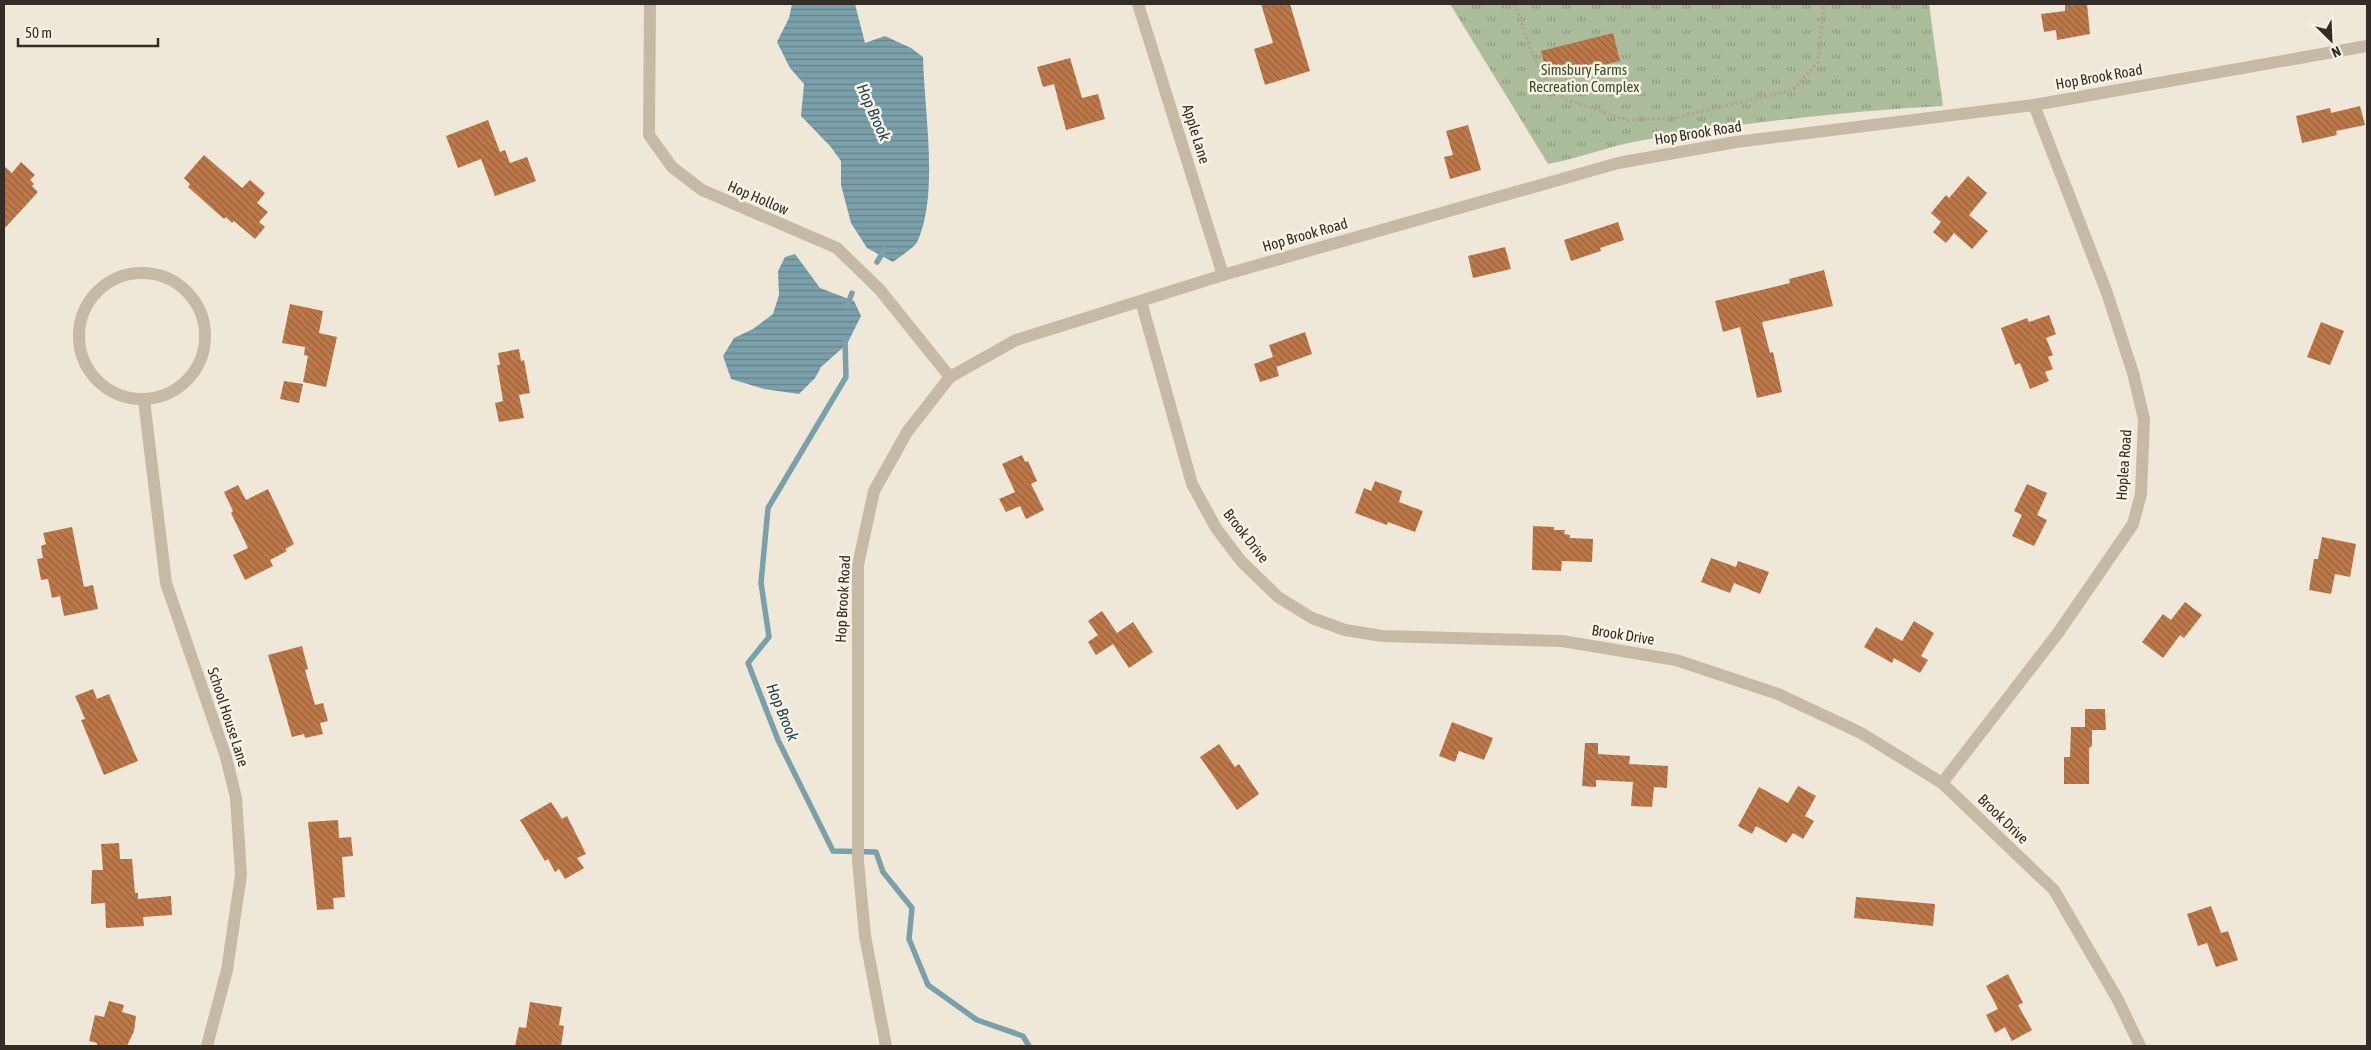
<svg xmlns="http://www.w3.org/2000/svg" width="2371" height="1050" font-family="'Asap Condensed',sans-serif">
  <style>
    .park { fill: url(#park-tufts) }
    .water { fill: url(#water-rules) }
    .lines { fill: none; stroke-linecap: round; stroke-linejoin: round }
    .stream { stroke: #7aa0aa; stroke-width: 5.5 }
    .building { fill: url(#building-back-hatch) }
    .path { stroke: #b2a491; stroke-width: 3; stroke-dasharray: 2.5 2.5; stroke-linecap: butt }
    .street { stroke: #c6baa6; stroke-width: 12 }
    .labels { text-anchor: middle; stroke-width: 5; stroke-linejoin: round; paint-order: stroke }
    .park-label { font-size: 15px; fill: #3d4f2c; stroke: #f7f2e5 }
    .street-label { font-size: 15px; fill: #332c27; stroke: #f7f2e5 }
    .water-label { font-size: 16px; font-style: italic; fill: #1f4651; stroke: #f7f2e5 }
  </style>
  <defs>
    <pattern id="park-tufts" width="24" height="20" patternUnits="userSpaceOnUse" patternTransform="scale(1.25)"><rect width="24" height="20" fill="#acbd9b"/><path d="M3 7l-1-3M5 7V3M7 7l1-3M15 17l-1-3M17 17v-4M19 17l1-3" fill="none" stroke="#8d9a7e"/></pattern>
    <pattern id="water-rules" width="6" height="5" patternUnits="userSpaceOnUse" patternTransform="scale(1.25)"><rect width="6" height="5" fill="#7aa0aa"/><path d="M0 2.5h6" fill="none" stroke="#65838a"/></pattern>
    <pattern id="building-back-hatch" width="6" height="6" patternUnits="userSpaceOnUse" patternTransform="scale(1.25)"><rect width="6" height="6" fill="#bd7849"/><path d="M-1 5l2 2M0 0l6 6M5-1l2 2" fill="none" stroke="#9a633d"/></pattern>
  </defs>
  <rect width="100%" height="100%" fill="#efe8d9"/>
  <path class="park" d="M1450 4H1929L1943 106C1844 111 1742 123 1644 140 1612 145 1581 158 1548 164Z"/>
  <g class="water">
    <path d="M792 4H855L865 43 885 36 911 48 923 57C924 110 939 192 918 240 915 248 900 256 893 262L867 248 851 223 841 185V161L830 146 801 116 804 84 790 68 777 42 789 18Z"/>
    <polygon points="795,254 820,288 854,301 861,316 847,344 821,367 815,378 799,394 764,389 731,379 723,356 734,338 753,329 773,314 779,295 778,271 785,257"/>
  </g>
  <g class="lines">
    <g class="stream">
      <polyline points="877,262 885,249"/>
      <polyline points="847,306 852,293"/>
      <polyline points="845,339 846,377 768,508 761,583 769,637 748,663 778,740 833,851 876,852 883,872 912,908 909,939 928,985 977,1020 1023,1036 1029,1046"/>
    </g>
  </g>
  <g class="building">
    <polygon points="1261,4 1290,4 1310,71 1265,85 1254,49 1273,43"/>
    <polygon points="2065,4 2087,4 2090,34 2057,40 2056,30 2044,32 2041,14 2065,11"/>
    <polygon points="1613,33 1620,61 1548,78 1541,51"/>
    <polygon points="1070,58 1082,98 1098,94 1105,119 1066,130 1054,84 1043,87 1037,67"/>
    <polygon points="2360,106 2365,125 2336,131 2337,135 2302,143 2296,116 2330,108 2331,113"/>
    <polygon points="488,120 500,152 505,150 510,163 527,157 536,181 495,196 481,159 458,168 446,136"/>
    <polygon points="1468,125 1481,170 1450,179 1444,157 1453,155 1446,131"/>
    <polygon points="204,155 242,188 250,180 265,193 257,203 268,212 259,222 265,227 255,239 234,221 232,223 226,217 224,219 188,187 190,184 184,178"/>
    <polygon points="21,162 35,175 30,180 34,184 32,186 38,192 4,229 4,166 12,173"/>
    <polygon points="1968,176 1987,193 1969,215 1988,231 1972,249 1954,233 1946,243 1933,232 1941,222 1931,213 1946,195 1949,198"/>
    <polygon points="1618,222 1624,240 1600,248 1601,251 1571,261 1564,240"/>
    <polygon points="1505,247 1511,269 1473,278 1468,256"/>
    <polygon points="1824,270 1833,306 1762,322 1770,353 1773,352 1782,392 1757,398 1740,327 1723,332 1715,301 1790,283 1789,279"/>
    <polygon points="290,304 323,311 319,333 337,337 326,387 303,382 308,356 304,355 305,347 282,343"/>
    <polygon points="2049,315 2056,334 2046,338 2053,355 2048,357 2053,369 2045,372 2049,381 2030,389 2020,363 2015,365 2001,328 2027,318 2029,322"/>
    <polygon points="2321,322 2344,331 2330,365 2307,357"/>
    <polygon points="1305,332 1312,354 1276,367 1276,365 1279,376 1260,382 1254,364 1273,357 1269,345"/>
    <polygon points="519,349 521,361 524,360 530,393 519,395 524,418 499,422 495,403 503,401 497,365 500,365 498,353"/>
    <polygon points="284,381 303,384 299,403 280,399"/>
    <polygon points="1022,455 1025,462 1028,461 1037,481 1031,484 1044,510 1026,519 1020,506 1006,512 999,499 1015,492 1002,464"/>
    <polygon points="1375,481 1402,491 1399,502 1423,511 1415,532 1388,522 1387,525 1355,513 1364,488 1371,491"/>
    <polygon points="2027,484 2047,493 2037,515 2047,520 2034,546 2012,536 2022,515 2014,511"/>
    <polygon points="238,485 246,500 268,489 294,544 285,549 287,551 270,560 273,566 245,580 233,555 248,548 231,513 233,511 224,492"/>
    <polygon points="1533,526 1554,527 1554,530 1565,530 1564,534 1570,535 1570,538 1593,539 1592,562 1562,561 1561,571 1532,570"/>
    <polygon points="72,527 84,587 93,585 98,609 64,616 60,596 52,598 48,579 41,580 37,559 43,558 41,546 46,544 43,533"/>
    <polygon points="2322,537 2356,544 2350,577 2335,574 2331,594 2309,590 2314,559 2318,559"/>
    <polygon points="1711,558 1736,567 1738,561 1769,572 1760,594 1734,583 1730,593 1701,582"/>
    <polygon points="2185,602 2202,615 2184,638 2180,635 2163,658 2142,642 2163,614 2171,620"/>
    <polygon points="1102,611 1117,633 1133,622 1153,652 1129,668 1113,644 1096,655 1088,642 1098,635 1088,621"/>
    <polygon points="1914,621 1934,633 1921,656 1928,660 1920,673 1894,658 1892,663 1864,647 1876,627 1902,641"/>
    <polygon points="302,646 308,669 305,670 315,705 323,703 328,721 320,723 323,734 305,738 304,734 292,737 268,655"/>
    <polygon points="93,689 97,699 109,694 138,761 104,775 81,720 85,719 75,696"/>
    <polygon points="2085,709 2105,709 2106,730 2092,730 2092,746 2089,748 2089,784 2064,784 2064,757 2070,757 2071,727 2085,727"/>
    <polygon points="1452,722 1493,738 1484,760 1459,751 1455,762 1439,756"/>
    <polygon points="1585,743 1598,743 1598,754 1630,756 1629,764 1668,766 1667,788 1654,787 1652,807 1631,806 1633,782 1596,780 1596,787 1582,786"/>
    <polygon points="1219,744 1235,767 1239,764 1259,794 1237,810 1200,757"/>
    <polygon points="1798,786 1816,796 1805,816 1814,821 1803,839 1793,833 1786,843 1756,826 1752,834 1738,826 1759,787 1788,803"/>
    <polygon points="551,802 562,819 567,816 586,854 577,858 584,868 565,879 559,869 555,872 548,859 545,861 520,820"/>
    <polygon points="338,820 339,838 351,837 353,856 342,857 345,897 333,898 334,909 317,910 308,822"/>
    <polygon points="119,843 120,859 132,859 135,893 138,893 138,899 171,896 172,915 143,917 144,926 106,928 105,903 91,904 92,870 103,870 101,844"/>
    <polygon points="1856,897 1935,904 1933,926 1854,918"/>
    <polygon points="2211,906 2221,933 2228,931 2238,960 2216,967 2207,943 2198,946 2187,914"/>
    <polygon points="2008,974 2023,1003 2018,1005 2032,1030 2012,1041 2005,1027 1995,1033 1986,1015 1998,1009 1986,986"/>
    <polygon points="109,1001 124,1005 122,1012 136,1016 134,1031 127,1046 97,1046 97,1043 89,1041 95,1015 104,1017"/>
    <polygon points="530,1002 562,1007 559,1025 564,1026 561,1046 515,1046 519,1027 526,1028"/>
  </g>
  <g class="lines">
    <polyline class="path" points="1515,4 1531,51 1547,83 1567,100 1627,120 1674,118 1793,90 1818,62 1824,4"/>
    <g class="street">
      <polyline points="650,4 649,135 672,167 702,190 837,248 880,290 950,377"/>
      <polyline points="1138,4 1223,275"/>
      <circle cx="142" cy="336" r="63"/>
      <polyline points="1141,301 1192,484 1216,528 1241,561 1278,597 1312,618 1345,630 1382,636 1562,641 1676,660 1778,694 1861,733 1942,783 2054,890 2118,1000 2140,1046"/>
      <polyline points="144,400 166,583 226,757 236,798 241,875 227,970 207,1046"/>
      <polyline points="1942,783 2058,633 2133,524 2141,494 2144,419 2133,373 2107,293 2034,105"/>
      <polyline points="886,1046 865,936 858,861 858,565 874,491 907,432 950,377 1016,340 1223,275 1618,163 1736,142 2034,105 2367,46"/>
    </g>
  </g>
  <g class="labels">
    <g class="park-label">
      <text x="1584" y="75">Simsbury Farms<tspan x="1584" dy="17">Recreation Complex</tspan></text>
    </g>
    <g class="street-label">
      <text transform="translate(2099 77) rotate(-10)" y="5">Hop Brook Road</text>
      <text transform="translate(1698 133) rotate(-9)" y="5">Hop Brook Road</text>
      <text transform="translate(1196 134) rotate(73)" y="5">Apple Lane</text>
      <text transform="translate(758 198) rotate(23)" y="5">Hop Hollow</text>
      <text transform="translate(1305 235) rotate(-16)" y="5">Hop Brook Road</text>
      <text transform="translate(2124 465) rotate(-86)" y="5">Hoplea Road</text>
      <text transform="translate(1246 536) rotate(52)" y="5">Brook Drive</text>
      <text transform="translate(843 599) rotate(-87)" y="5">Hop Brook Road</text>
      <text transform="translate(1623 635) rotate(9)" y="5">Brook Drive</text>
      <text transform="translate(228 717) rotate(72)" y="5">School House Lane</text>
      <text transform="translate(2003 819) rotate(44)" y="5">Brook Drive</text>
    </g>
    <g class="water-label">
      <text transform="translate(874 112) rotate(66)" y="6">Hop Brook</text>
      <text transform="translate(783 712) rotate(68)" y="6">Hop Brook</text>
    </g>
  </g>
  <rect width="2371" height="1050" fill="none" stroke="#332c27" stroke-width="10"/>
  <g transform="translate(2331 40) rotate(156)" stroke="#f7f2e5" stroke-width="4" paint-order="stroke">
  <path d="M0-4L9 19L0 12L-9 19Z" fill="#332c27"/>
  <text y="-8" font-size="14" font-weight="bold" text-anchor="middle" fill="#332c27">N</text>
  </g>
  <path d="M18 38v8h140v-8" fill="none" stroke="#332c27" stroke-width="2.5"/>
  <text x="25" y="38" font-size="15" fill="#332c27" stroke="#f7f2e5" stroke-width="4" paint-order="stroke">50 m</text>
</svg>
